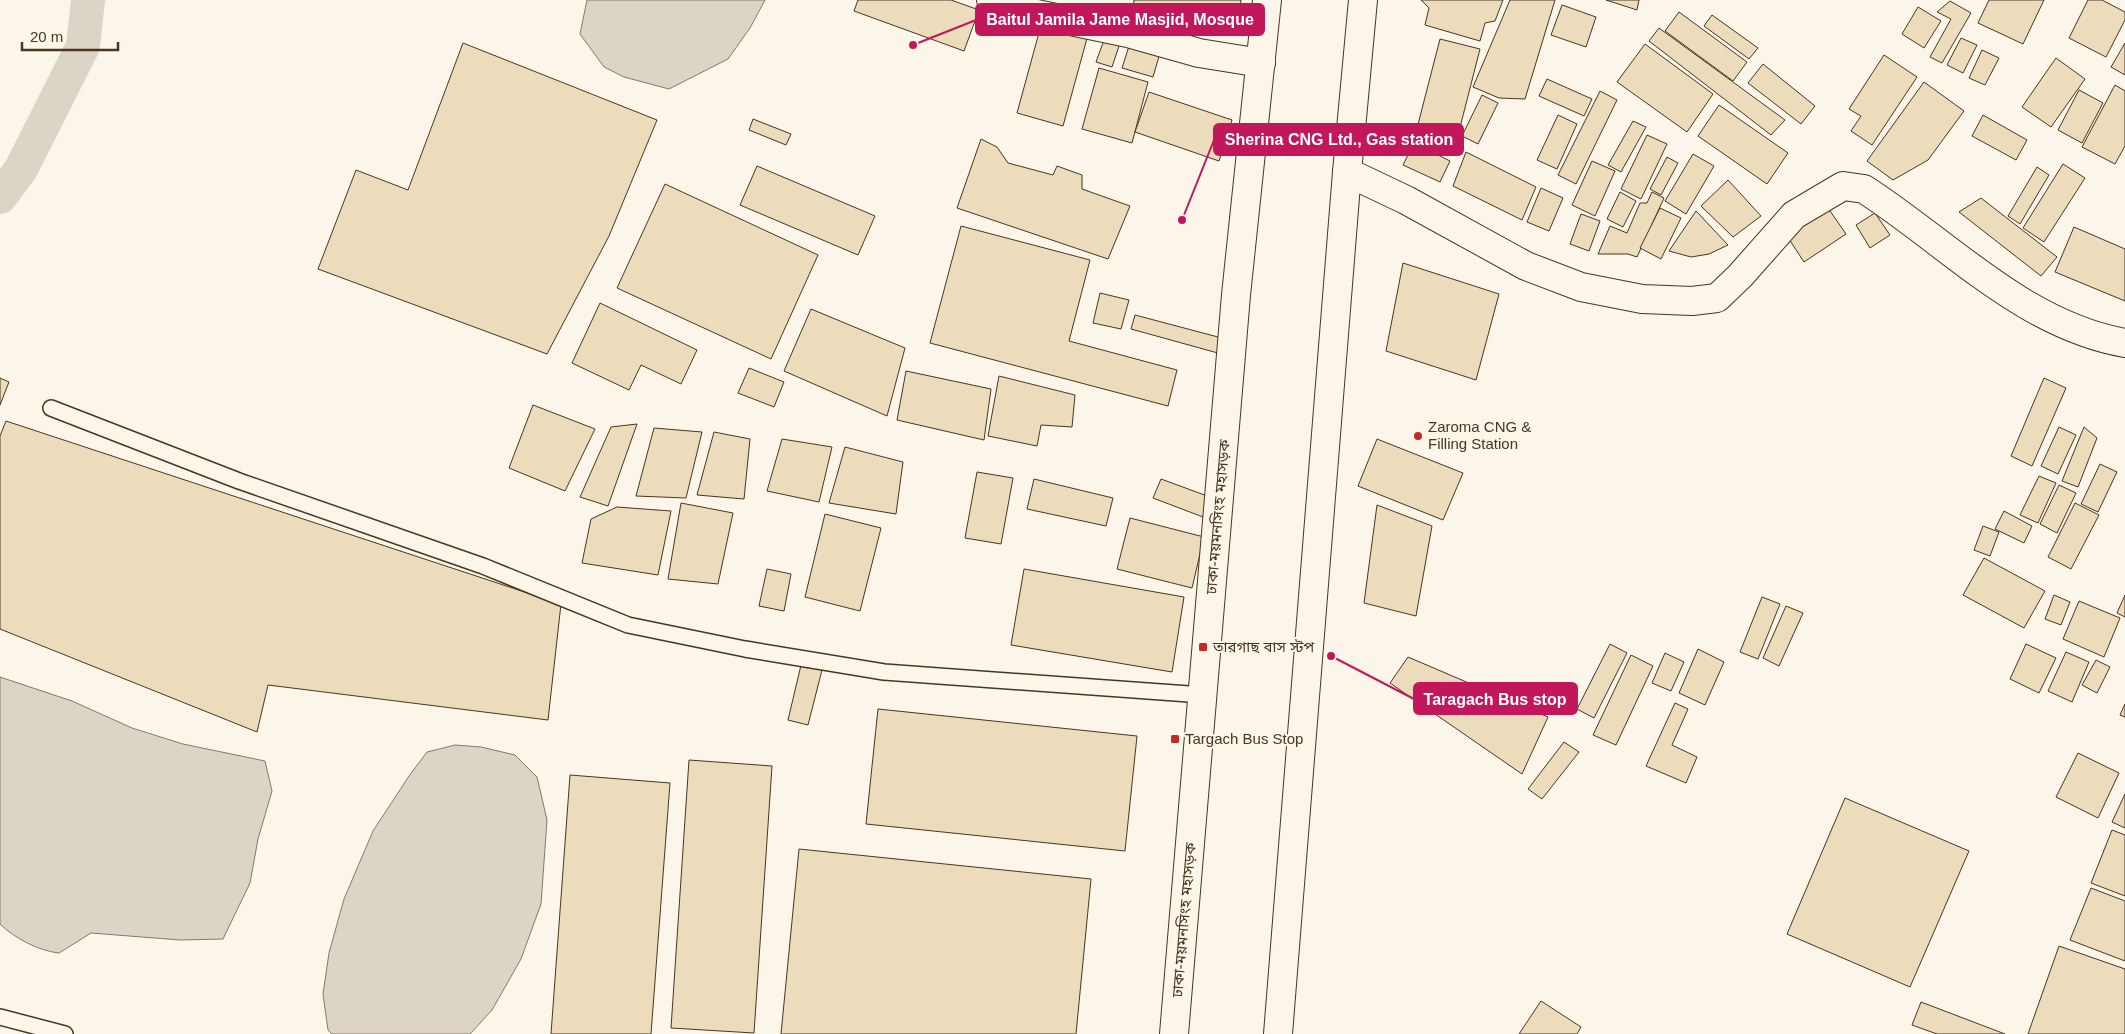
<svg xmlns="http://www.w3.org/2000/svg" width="2125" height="1034" font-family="Helvetica,'Noto Sans Bengali',sans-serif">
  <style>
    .water { fill: #dcd4c6; stroke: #887966 }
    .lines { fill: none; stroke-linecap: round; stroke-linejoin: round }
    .canal { stroke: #dcd4c6; stroke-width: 34 }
    .building { fill: #ecdcbc; stroke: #4a3520 }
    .service-casing { stroke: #4a3520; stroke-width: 18 }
    .minor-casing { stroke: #4a3520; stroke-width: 30 }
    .trunk-casing { stroke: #4a3520; stroke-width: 30 }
    .service { stroke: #fbf6e9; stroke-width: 15 }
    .minor { stroke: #fbf6e9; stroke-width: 28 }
    .trunk { stroke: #fbf6e9; stroke-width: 28 }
    .poi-dot { fill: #c62828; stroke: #fbf6e9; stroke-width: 2 }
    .labels { text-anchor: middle; stroke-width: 4; stroke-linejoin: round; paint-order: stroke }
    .poi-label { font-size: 15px; fill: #4a3520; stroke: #fbf6e9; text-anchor: start }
    .street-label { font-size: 15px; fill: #4a3520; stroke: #fbf6e9 }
    .leader { fill: none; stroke: #c2185b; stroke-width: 2 }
    .callout-dot { fill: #c2185b; stroke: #fbf6e9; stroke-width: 2 }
    .callout { fill: #c2185b; stroke: #c2185b; stroke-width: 2 }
    .callout-label { font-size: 16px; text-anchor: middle; font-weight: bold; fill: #fff }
  </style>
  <rect width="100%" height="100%" fill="#fbf6e9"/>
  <g class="water">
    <polygon points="587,0 765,0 750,28 728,59 669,89 624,77 604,67 580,34"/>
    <path d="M0 677 72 701 132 728 183 744 265 761 272 791 258 839 250 883 223 939 180 940 91 933 59 953C39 951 14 938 0 924Z"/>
    <polygon points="455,745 481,747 515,755 537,777 547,820 541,904 521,959 492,1010 470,1034 332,1034 328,1030 323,994 329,953 344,899 373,831 409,776 427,752"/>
  </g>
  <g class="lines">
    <polyline class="canal" points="0,197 21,169 83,46 88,0"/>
  </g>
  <g class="building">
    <polygon points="858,0 951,0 979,10 964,51 854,11"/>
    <polygon points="1134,0 1241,0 1236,32 1133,9"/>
    <polygon points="1421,0 1503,0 1495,21 1485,23 1480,41 1425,25 1429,8"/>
    <polygon points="1510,0 1555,0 1525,99 1499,98 1473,87"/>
    <polygon points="1606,0 1639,0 1637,10"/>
    <polygon points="1989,0 2044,0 2023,44 1978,23"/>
    <polygon points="2088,0 2102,0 2125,12 2125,20 2106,57 2069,38"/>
    <polygon points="1950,1 1971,13 1942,63 1930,57 1951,19 1937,12"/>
    <polygon points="1562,5 1596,17 1586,47 1551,35"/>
    <polygon points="1918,7 1941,21 1924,48 1902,34"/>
    <polygon points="1679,12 1747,62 1733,81 1665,31"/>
    <polygon points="1712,15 1758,48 1749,59 1704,26"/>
    <polygon points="1043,18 1089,31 1063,126 1017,113"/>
    <polygon points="1659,28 1785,120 1771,135 1649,41"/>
    <polygon points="1107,32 1122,37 1112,67 1096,62"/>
    <polygon points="1132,37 1162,46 1153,77 1122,68"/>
    <polygon points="1961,38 1977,45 1963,73 1947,65"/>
    <polygon points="1440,39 1480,49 1455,147 1415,136"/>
    <polygon points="463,43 657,120 609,236 547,354 318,269 356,170 408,190"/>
    <polygon points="2125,43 2125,75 2111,67"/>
    <polygon points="1645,44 1713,94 1687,132 1617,82"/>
    <polygon points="1982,50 1999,58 1985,85 1969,78"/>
    <polygon points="1884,55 1917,77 1872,145 1851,131 1861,116 1849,109"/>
    <polygon points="2056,58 2085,79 2051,127 2022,107"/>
    <polygon points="1763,64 1815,106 1801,124 1748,83"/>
    <polygon points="1099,68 1148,82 1132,143 1082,129"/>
    <polygon points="1547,79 1592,99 1584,116 1539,96"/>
    <polygon points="1924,82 1964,111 1928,160 1893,180 1867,161"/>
    <polygon points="2115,85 2125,91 2125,146 2115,164 2082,147"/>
    <polygon points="2079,90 2103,103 2082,143 2058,130"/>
    <polygon points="1600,91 1617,100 1576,184 1558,175"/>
    <polygon points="1149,92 1232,120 1219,161 1135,132"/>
    <polygon points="1482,95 1498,103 1478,144 1462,136"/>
    <polygon points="1719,105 1788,153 1767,184 1698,136"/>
    <polygon points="1558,115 1577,124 1557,169 1537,160"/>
    <polygon points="1983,115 2027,140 2016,160 1972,136"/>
    <polygon points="753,119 791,134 786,145 749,130"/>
    <polygon points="1633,121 1646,127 1621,172 1608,165"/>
    <polygon points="1647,135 1667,144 1641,199 1621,189"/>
    <polygon points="981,139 997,147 1008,163 1053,175 1057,166 1082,175 1082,189 1130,206 1108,259 957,208"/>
    <polygon points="1414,143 1450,161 1440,182 1403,165"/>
    <polygon points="1466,152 1536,187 1522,220 1453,186"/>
    <polygon points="1693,154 1714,166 1686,214 1665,201"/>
    <polygon points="1667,157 1678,163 1661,195 1650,189"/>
    <polygon points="1592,161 1615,171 1595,216 1572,205"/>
    <polygon points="2063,164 2085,178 2044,242 2023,228"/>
    <polygon points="757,166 875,216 858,255 740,205"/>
    <polygon points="2037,167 2049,175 2020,224 2008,216"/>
    <polygon points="1728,180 1761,216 1733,237 1701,206"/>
    <polygon points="665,184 818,255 771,359 617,288"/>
    <polygon points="1541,188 1563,198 1549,231 1527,222"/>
    <polygon points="1620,192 1636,201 1623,227 1607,219"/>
    <polygon points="1652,192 1664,198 1637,257 1628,254 1598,254 1610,226 1627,233 1640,203 1647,203"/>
    <polygon points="1981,198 2057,257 2041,276 1959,212"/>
    <polygon points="1660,208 1681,218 1661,259 1640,248"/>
    <polygon points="1828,208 1846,234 1804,262 1787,236"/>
    <polygon points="1696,211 1728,245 1709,254 1691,257 1669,251"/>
    <polygon points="1875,213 1890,235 1870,248 1856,225"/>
    <polygon points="1581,214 1600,221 1589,251 1570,244"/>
    <polygon points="961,226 1090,260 1069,341 1177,370 1168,406 930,343"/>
    <polygon points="2074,227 2125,249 2125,301 2055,272"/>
    <polygon points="1403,263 1499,294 1476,380 1386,351"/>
    <polygon points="1100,293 1129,300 1121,329 1093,323"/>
    <polygon points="600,303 697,350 681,384 641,365 629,390 572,363"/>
    <polygon points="811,309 905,348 887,416 784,371"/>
    <polygon points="1135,315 1218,337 1225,355 1131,329"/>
    <polygon points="749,368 784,382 774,407 738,393"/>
    <polygon points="906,371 991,389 984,440 897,420"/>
    <polygon points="999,376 1075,395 1072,427 1041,425 1037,446 988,436"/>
    <polygon points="0,378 9,382 0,405"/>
    <polygon points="2044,378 2066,388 2032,466 2011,456"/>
    <polygon points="533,405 595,429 565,491 509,468"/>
    <polygon points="6,421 561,604 548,720 268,685 257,732 0,629 0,436"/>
    <polygon points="637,424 608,506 580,497 611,427"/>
    <polygon points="2059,427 2076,435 2058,474 2041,466"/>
    <polygon points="2084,427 2097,438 2078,487 2062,481"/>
    <polygon points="654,428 702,432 686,498 636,496"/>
    <polygon points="714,432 750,439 744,499 697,495"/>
    <polygon points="782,439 832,447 819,502 767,491"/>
    <polygon points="1377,439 1463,473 1443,520 1358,486"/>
    <polygon points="845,447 903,462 896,514 829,503"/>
    <polygon points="2100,464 2117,472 2098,512 2081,504"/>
    <polygon points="977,472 1013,478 1001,544 965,538"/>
    <polygon points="2039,476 2056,483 2038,523 2020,515"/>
    <polygon points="1034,479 1113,498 1106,526 1027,509"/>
    <polygon points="1161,479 1210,497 1203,517 1153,498"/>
    <polygon points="2059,485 2076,493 2057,533 2040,524"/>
    <polygon points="681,503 733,513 718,584 668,579"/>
    <polygon points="2075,503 2099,515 2071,569 2048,557"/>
    <polygon points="1377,505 1432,526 1416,616 1364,603"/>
    <polygon points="617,507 671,511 658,575 582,563 591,519"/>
    <polygon points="2004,511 2032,526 2024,543 1995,529"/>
    <polygon points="825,514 881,528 860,611 805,597"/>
    <polygon points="1130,518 1204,537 1192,588 1117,569"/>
    <polygon points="1983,526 1999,532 1990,556 1974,550"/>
    <polygon points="1984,558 2045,591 2024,628 1963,595"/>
    <polygon points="767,569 791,574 784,611 759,606"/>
    <polygon points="1024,569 1184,597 1172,672 1011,645"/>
    <polygon points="2054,595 2070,602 2061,625 2045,619"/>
    <polygon points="2125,595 2125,617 2117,613"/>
    <polygon points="1762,597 1780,604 1758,659 1740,652"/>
    <polygon points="2079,601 2120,618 2104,657 2063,639"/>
    <polygon points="1786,606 1803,613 1779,666 1763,658"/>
    <polygon points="1610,644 1627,653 1594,718 1577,709"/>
    <polygon points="2026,644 2056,658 2039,693 2010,679"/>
    <polygon points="1698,649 1724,662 1705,705 1679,693"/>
    <polygon points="2066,652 2089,662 2072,702 2048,691"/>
    <polygon points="1665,653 1684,662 1671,691 1652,683"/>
    <polygon points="1631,655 1653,666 1616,745 1593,735"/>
    <polygon points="1408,657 1548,717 1522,774 1390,683"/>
    <polygon points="2096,660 2110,667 2097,693 2082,685"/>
    <polygon points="802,661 823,666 808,725 788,720"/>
    <polygon points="1675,703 1688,709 1672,745 1697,757 1686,783 1646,766"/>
    <polygon points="2125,704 2125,717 2120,715"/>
    <polygon points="878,709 1137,736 1125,851 866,824"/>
    <polygon points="1564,742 1579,752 1542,799 1528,789"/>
    <polygon points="2078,753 2119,773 2098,818 2056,797"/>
    <polygon points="689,760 772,766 754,1033 671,1028"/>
    <polygon points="570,775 670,783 651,1034 551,1034"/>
    <polygon points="2125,794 2125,828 2112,822"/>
    <polygon points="1845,798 1969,851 1910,987 1787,934"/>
    <polygon points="2112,830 2125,835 2125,896 2091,883"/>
    <polygon points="799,849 1091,879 1076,1034 781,1034"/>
    <polygon points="2091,888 2125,901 2125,961 2070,940"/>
    <polygon points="2059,946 2125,969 2125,1034 2028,1034"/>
    <polygon points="1541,1001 1581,1027 1577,1034 1519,1034"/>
    <polygon points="1921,1002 2005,1034 1937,1034 1912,1025"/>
  </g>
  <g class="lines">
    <g class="service-casing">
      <g id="service">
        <polyline points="51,408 239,481 483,566 628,625 745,649 884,672 1203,695"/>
        <polyline points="0,1017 65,1034"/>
      </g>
    </g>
    <g class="minor-casing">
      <g id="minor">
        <polyline points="991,0 1032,13 1128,33 1199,53 1261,63"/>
        <path d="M1347 172 1406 200 1526 266 1581 287 1642 299 1692 301 1717 298 1740 276 1794 215 1843 186 1864 189C1948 243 2023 325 2125 343"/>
      </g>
    </g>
    <g class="trunk-casing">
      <g id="trunk">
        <polyline points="1174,1034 1236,295 1267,0"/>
        <polyline points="1278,1034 1347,172 1363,0"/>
      </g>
    </g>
    <use href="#service" class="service"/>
    <use href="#minor" class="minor"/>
    <use href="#trunk" class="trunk"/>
  </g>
  <g class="poi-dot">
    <circle cx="1418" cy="436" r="5"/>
    <rect x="1198" y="642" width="10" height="10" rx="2.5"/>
    <rect x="1170" y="734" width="10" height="10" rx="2.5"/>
  </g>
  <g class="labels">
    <g class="poi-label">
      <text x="1428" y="432">Zaroma CNG &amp;<tspan x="1428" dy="17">Filling Station</tspan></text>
      <text x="1213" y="652">তারগাছ বাস স্টপ</text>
      <text x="1185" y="744">Targach Bus Stop</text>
    </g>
    <g class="street-label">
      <text transform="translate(1218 517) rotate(-85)" y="5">ঢাকা-ময়মনসিংহ মহাসড়ক</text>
      <text transform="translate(1184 920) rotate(-85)" y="5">ঢাকা-ময়মনসিংহ মহাসড়ক</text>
    </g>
  </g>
  <path class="leader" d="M913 45L976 20M1182 220L1214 140M1331 656L1414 699"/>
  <g class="callout-dot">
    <circle cx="913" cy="45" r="5"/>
    <circle cx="1182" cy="220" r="5"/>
    <circle cx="1331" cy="656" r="5"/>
  </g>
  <g class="callout">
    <rect x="976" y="4" width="288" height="31" rx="5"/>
    <rect x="1214" y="124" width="249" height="31" rx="5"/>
    <rect x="1414" y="683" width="163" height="31" rx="5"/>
  </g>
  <g class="callout-label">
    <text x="1120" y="25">Baitul Jamila Jame Masjid, Mosque</text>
    <text x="1339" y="145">Sherina CNG Ltd., Gas station</text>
    <text x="1495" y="705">Taragach Bus stop</text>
  </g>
  <path d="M22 42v8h96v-8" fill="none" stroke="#4a3520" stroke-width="2.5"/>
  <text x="30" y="42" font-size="15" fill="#4a3520" stroke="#fbf6e9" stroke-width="4" paint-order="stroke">20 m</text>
</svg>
